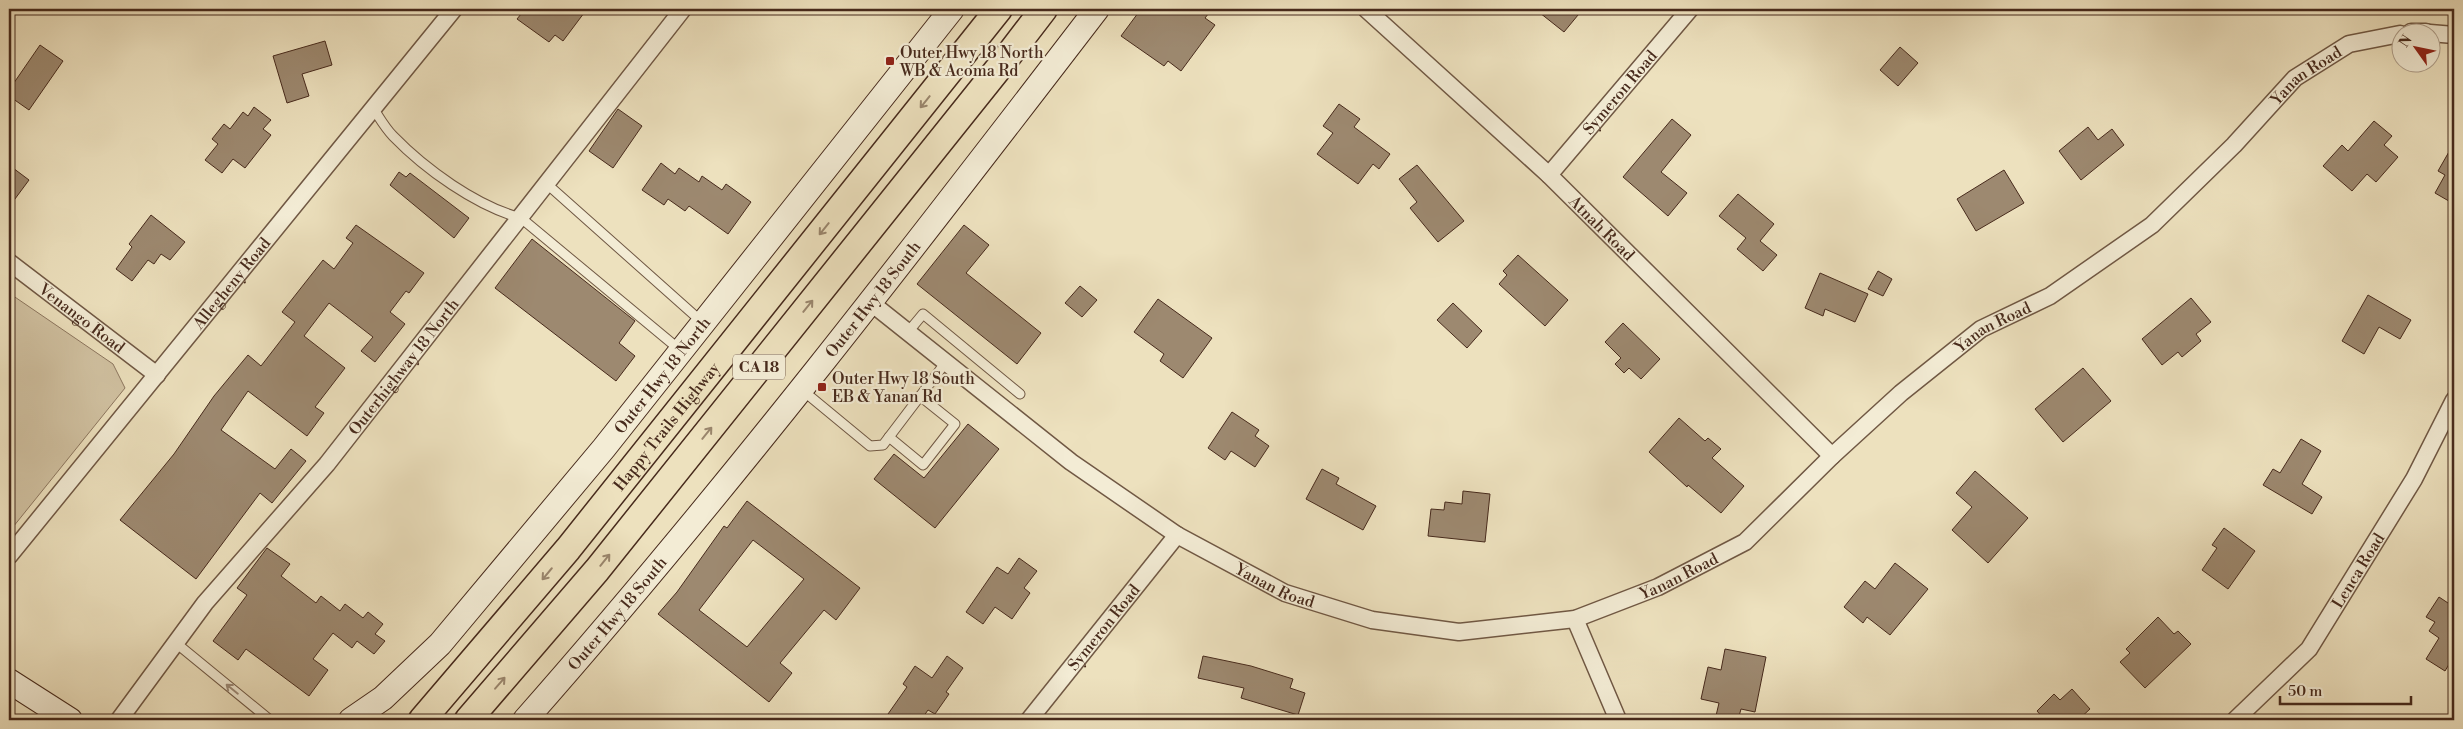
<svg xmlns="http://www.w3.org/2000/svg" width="2463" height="729" font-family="'Libre Bodoni',serif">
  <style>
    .green { fill: #d1c2a2; stroke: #8c765f }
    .building { fill: #9d8970; stroke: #472a1c; fill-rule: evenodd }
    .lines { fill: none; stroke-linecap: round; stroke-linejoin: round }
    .lane-casing { stroke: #705844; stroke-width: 11 }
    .street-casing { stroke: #705844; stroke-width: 19 }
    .secondary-casing { stroke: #472a1c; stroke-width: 26 }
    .primary-casing { stroke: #472a1c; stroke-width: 29 }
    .lane { stroke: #f3ecd5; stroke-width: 9 }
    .street { stroke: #f3ecd5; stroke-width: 16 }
    .secondary { stroke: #f3ecd5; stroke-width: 24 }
    .primary { stroke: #ede1be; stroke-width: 26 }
    .oneway { stroke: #9a866d }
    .oneway2 { stroke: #9d8b78 }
    .poi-dot { fill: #8f2418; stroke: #f3ecd5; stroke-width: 2 }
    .labels { text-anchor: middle; stroke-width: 4.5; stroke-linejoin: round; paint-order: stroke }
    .shield { fill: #f3ecd5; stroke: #7b6454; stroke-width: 1 }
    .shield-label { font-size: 15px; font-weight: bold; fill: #472a1c }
    .poi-label { font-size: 16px; fill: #472a1c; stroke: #f3ecd5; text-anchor: start }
    .street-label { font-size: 16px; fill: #472a1c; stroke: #f3ecd5 }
  </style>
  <rect width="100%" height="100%" fill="#ede1be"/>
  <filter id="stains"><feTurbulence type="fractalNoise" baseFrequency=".004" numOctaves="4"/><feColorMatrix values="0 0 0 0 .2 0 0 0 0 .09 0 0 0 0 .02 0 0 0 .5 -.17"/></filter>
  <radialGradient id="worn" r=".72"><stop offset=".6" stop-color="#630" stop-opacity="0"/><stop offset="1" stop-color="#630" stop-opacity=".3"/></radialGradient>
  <polygon class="green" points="9,293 113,364 125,388 9,532"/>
  <g class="building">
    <polygon points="525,9 587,9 563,41 555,35 549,42 517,19"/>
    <polygon points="1141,9 1212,9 1205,18 1215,25 1181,71 1168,61 1164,66 1121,36"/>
    <polygon points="1535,9 1583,9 1564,32"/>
    <polygon points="325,41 332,65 302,74 309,96 287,103 273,56"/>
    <polygon points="40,45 63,61 29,110 9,96 9,90"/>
    <polygon points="1900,47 1918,63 1898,86 1880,70"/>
    <polygon points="1339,104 1360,119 1354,127 1390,154 1379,169 1373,164 1358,184 1317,154 1333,133 1323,126"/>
    <polygon points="254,107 271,120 263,129 271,135 245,168 233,159 222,173 205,160 218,144 212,139 224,124 230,129 243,112 248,116"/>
    <polygon points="618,109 642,126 613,168 589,151"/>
    <polygon points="1672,119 1691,135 1661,172 1687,193 1668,216 1623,177"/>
    <polygon points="2374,121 2392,136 2384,145 2398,157 2376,182 2367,174 2352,191 2323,166 2342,145 2348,151"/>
    <polygon points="2088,127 2098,140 2112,129 2124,145 2081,180 2059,151"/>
    <polygon points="2454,143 2454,204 2435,193 2445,175 2438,171"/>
    <polygon points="661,163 675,174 679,168 699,182 702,176 722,190 726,184 751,202 728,234 689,206 685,211 668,199 664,205 642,190"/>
    <polygon points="9,165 29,180 9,207"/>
    <polygon points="1417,165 1464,221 1438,242 1410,208 1417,202 1399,179"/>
    <polygon points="2004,170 2024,203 1976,231 1957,199"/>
    <polygon points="399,172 406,177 410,173 469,218 454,238 390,185"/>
    <polygon points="1738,194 1774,224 1760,241 1777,255 1763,271 1737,249 1746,238 1719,216"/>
    <polygon points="151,215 185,242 170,260 161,254 154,264 148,260 132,281 116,269 132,247 129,244"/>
    <polygon points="356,225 424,273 409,293 406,291 390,312 405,324 375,362 361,351 373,337 329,303 304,336 345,368 315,407 324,413 307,436 248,391 221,430 275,469 291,449 306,461 272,503 260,493 196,579 120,520 174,454 214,396 248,355 261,366 295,322 282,312 323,260 334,269 353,243 346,238"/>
    <polygon points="964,225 989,245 966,273 1041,333 1017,364 917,284"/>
    <polygon points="532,239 635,321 619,343 635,356 616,381 495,288"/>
    <polygon points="1518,255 1568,300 1545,326 1499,284 1507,275 1503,271"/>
    <polygon points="1878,271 1892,279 1883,296 1868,289"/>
    <polygon points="1820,273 1868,294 1855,322 1825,309 1823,316 1805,308"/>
    <polygon points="1080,286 1097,300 1082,317 1065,303"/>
    <polygon points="2368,295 2411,320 2400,339 2379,327 2364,354 2342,341"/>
    <polygon points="2191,298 2211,322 2196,334 2201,341 2182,357 2178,352 2162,365 2142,339"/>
    <polygon points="1158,299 1212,338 1183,378 1160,361 1164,354 1134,332"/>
    <polygon points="1453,303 1482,331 1467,348 1437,320"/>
    <polygon points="1623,323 1660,359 1641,379 1629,368 1624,373 1615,364 1621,358 1605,342"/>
    <polygon points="2083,368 2111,401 2063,442 2035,409"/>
    <polygon points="1232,412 1259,430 1255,436 1269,446 1255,467 1231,451 1225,460 1208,448"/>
    <polygon points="1679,418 1705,441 1708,438 1721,449 1712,458 1744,486 1721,513 1688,485 1687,487 1649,452"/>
    <polygon points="968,424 999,449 935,528 874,479 894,454 924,478"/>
    <polygon points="2301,439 2321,451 2302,484 2322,497 2312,514 2263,485 2273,469 2280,473"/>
    <polygon points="1322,469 1339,478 1336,484 1376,506 1363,530 1306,499"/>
    <polygon points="1975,471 2028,518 1988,563 1952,530 1972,507 1956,493"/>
    <polygon points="1463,491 1490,494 1485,542 1428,536 1431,509 1444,510 1445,502 1462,504"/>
    <path d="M747 501 860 588 836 620 824 610 780 663 792 673 769 702 658 614 677 592 724 526 727 528ZM753 540 804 579 747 647 699 610Z"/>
    <polygon points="2224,528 2255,551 2228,589 2202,570 2217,548 2212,545"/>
    <polygon points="267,548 290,564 281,576 316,603 321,596 340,611 345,604 363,618 368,612 383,624 375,634 385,641 374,654 357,641 352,648 333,633 313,659 328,670 309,696 246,649 238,660 213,641 247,595 237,588"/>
    <polygon points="1019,558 1037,571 1024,588 1030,593 1012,619 995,607 983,624 966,612 997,567 1008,574"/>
    <polygon points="1895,563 1928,589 1890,635 1867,617 1863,623 1844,607 1865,581 1875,589"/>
    <polygon points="2439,597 2454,607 2454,656 2445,671 2426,659 2439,638 2429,631 2435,622 2426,617"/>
    <polygon points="2158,617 2174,634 2178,631 2191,644 2145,688 2120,662 2130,653 2126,649"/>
    <polygon points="1725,649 1766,657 1755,712 1741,709 1738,720 1715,720 1719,703 1701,699 1708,667 1721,670"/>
    <polygon points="947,656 963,668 946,692 949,694 935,714 928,710 921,720 896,720 888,714 907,687 903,684 915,666 932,678"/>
    <polygon points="1203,656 1251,666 1293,679 1290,688 1305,693 1298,715 1241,698 1244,688 1198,678"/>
    <polygon points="2072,689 2090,709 2078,720 2045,720 2037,711 2054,694 2060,700"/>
  </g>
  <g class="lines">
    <g class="lane-casing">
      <g id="lane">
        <path d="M373 108C379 117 385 128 393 136 425 169 476 206 521 218L680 350"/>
        <polyline points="547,184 702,322"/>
        <polyline points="908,332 923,314 1020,394"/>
        <polyline points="801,389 870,446 883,445 946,362"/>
        <polyline points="889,437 923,465 955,424 920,396"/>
        <polyline points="176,643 270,720"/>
      </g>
    </g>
    <g class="street-casing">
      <g id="street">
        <path id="s1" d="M1366 9 1549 175 1832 456"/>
        <polyline points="2411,32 2426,32"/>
        <polyline points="2430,33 2454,35"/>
        <path id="s2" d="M1549 175 1690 9"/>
        <path id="s3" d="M9 262 157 375"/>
        <path id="s4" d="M870 302 1071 462 1177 535 1285 593 1372 620 1459 632 1575 619 1658 587 1745 542 1832 456 1901 393 1981 329 2050 296 2152 225 2234 145 2295 78 2349 44 2400 34"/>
        <path id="s5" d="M9 556 454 9"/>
        <polyline points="1575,619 1618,720"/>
        <path id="s6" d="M119 720 205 603 327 464 683 9"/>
        <path id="s7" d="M1029 720 1177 535"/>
        <path id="s8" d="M2235 720 2309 649 2414 479 2454 400"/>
      </g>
    </g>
    <g class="secondary-casing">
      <g id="secondary">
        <polyline points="9,681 70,720"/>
        <path id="s9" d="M351 720 383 698 440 644 604 448 952 9"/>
        <path id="s10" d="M525 720C726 492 912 250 1097 9"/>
      </g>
    </g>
    <g class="primary-casing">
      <g id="primary">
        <path id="s11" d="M422 720 568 549 999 9"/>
        <polyline points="468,720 597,570 998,69 1044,9"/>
      </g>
    </g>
    <use href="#lane" class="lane"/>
    <use href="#street" class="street"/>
    <use href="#secondary" class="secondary"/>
    <use href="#primary" class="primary"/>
  </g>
  <defs><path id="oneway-shaft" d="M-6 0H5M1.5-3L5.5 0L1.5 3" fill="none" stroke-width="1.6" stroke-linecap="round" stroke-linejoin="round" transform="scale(1.25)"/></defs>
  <g class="oneway">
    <use href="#oneway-shaft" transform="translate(925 102) rotate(129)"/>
    <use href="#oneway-shaft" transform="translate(824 229) rotate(129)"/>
    <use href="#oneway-shaft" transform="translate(808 306) rotate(-51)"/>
    <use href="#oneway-shaft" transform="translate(707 433) rotate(-51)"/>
    <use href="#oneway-shaft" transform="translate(605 560) rotate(-51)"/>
    <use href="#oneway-shaft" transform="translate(547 574) rotate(130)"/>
    <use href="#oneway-shaft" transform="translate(500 683) rotate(-49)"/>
  </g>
  <use class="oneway2" href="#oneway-shaft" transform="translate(232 689) rotate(-141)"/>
  <g class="poi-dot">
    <rect x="885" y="56" width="10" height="10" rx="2.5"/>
    <rect x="817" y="382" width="10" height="10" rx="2.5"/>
  </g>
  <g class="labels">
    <rect class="shield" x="733" y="354.5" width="52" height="25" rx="4"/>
    <g class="shield-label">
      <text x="759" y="372">CA 18</text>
    </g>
    <g class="poi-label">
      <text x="900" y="58">Outer Hwy 18 North<tspan x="900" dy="18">WB &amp; Acoma Rd</tspan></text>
      <text x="832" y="384">Outer Hwy 18 South<tspan x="832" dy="18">EB &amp; Yanan Rd</tspan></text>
    </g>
    <g class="street-label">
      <text dy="6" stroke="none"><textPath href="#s4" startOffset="1725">Yanan Road</textPath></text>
      <text dy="6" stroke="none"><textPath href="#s2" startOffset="109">Symeron Road</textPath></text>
      <text dy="6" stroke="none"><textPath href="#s1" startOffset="322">Atnah Road</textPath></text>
      <text dy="6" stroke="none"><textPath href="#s5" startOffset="352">Allegheny Road</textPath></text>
      <text dy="6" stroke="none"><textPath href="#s10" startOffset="546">Outer Hwy 18 South</textPath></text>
      <text dy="6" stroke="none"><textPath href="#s3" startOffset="92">Venango Road</textPath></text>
      <text dy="6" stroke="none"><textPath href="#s4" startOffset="1320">Yanan Road</textPath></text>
      <text dy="6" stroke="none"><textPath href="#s6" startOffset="454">Outerhighway 18 North</textPath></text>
      <text dy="6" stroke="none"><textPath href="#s9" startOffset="466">Outer Hwy 18 North</textPath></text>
      <text dy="6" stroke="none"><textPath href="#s11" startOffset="382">Happy Trails Highway</textPath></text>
      <text dy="6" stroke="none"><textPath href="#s8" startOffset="195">Lenca Road</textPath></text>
      <text dy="6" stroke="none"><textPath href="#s4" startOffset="916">Yanan Road</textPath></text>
      <text dy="6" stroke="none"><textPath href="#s4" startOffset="496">Yanan Road</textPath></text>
      <text dy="6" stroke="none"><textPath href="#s10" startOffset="141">Outer Hwy 18 South</textPath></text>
      <text dy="6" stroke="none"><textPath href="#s7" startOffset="119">Symeron Road</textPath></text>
    </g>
  </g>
  <rect width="2463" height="729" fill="none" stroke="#ede1be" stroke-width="30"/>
  <rect x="10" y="10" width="2443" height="709" fill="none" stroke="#472a1c" stroke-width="2.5"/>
  <rect x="15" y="15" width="2433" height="699" fill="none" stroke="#472a1c"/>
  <g transform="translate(2416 48) rotate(303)"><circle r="24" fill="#f3ecd5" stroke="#ae9e8b"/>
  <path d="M0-4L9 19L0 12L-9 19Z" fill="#8f2418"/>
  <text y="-8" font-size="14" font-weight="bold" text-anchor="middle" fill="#472a1c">N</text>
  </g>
  <path d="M2280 696v8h131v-8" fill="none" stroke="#472a1c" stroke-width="2.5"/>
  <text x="2288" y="696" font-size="15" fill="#472a1c" stroke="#f3ecd5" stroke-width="4" paint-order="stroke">50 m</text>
  <rect width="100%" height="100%" filter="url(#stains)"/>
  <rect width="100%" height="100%" fill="url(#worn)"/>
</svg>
